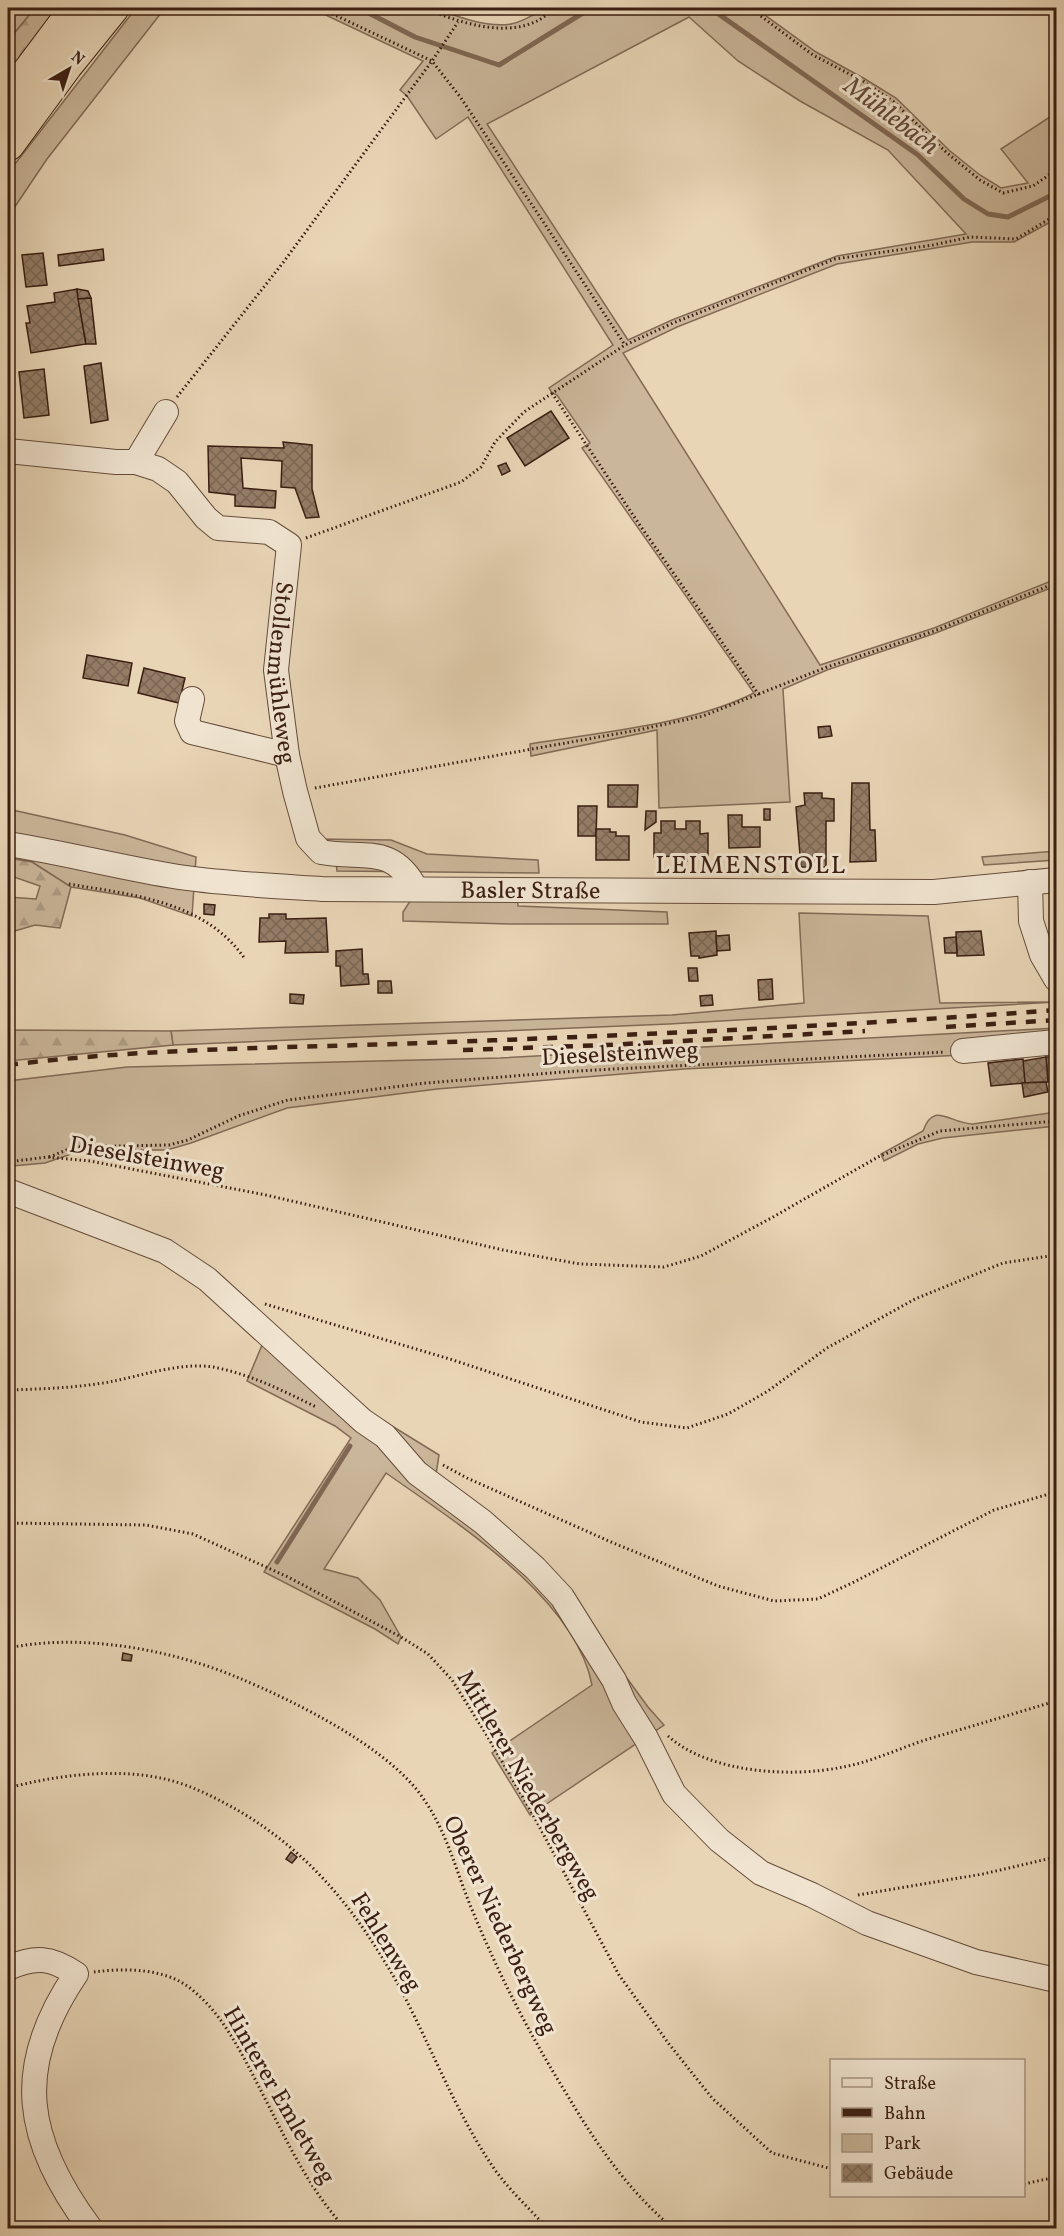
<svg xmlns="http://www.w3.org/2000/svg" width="1064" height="2236" font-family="Vollkorn,serif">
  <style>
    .green { fill: #cab69a; stroke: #826a56; stroke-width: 1.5; fill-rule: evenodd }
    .forest { fill: url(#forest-firs); stroke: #826a56; stroke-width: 1.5 }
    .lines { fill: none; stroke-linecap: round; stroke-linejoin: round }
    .stream { stroke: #7f6753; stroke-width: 5 }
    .building { fill: url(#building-cross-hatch); stroke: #3a1e12; stroke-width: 1.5 }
    .minor-casing { stroke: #664c3b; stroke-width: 26 }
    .highway-casing { stroke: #3a1e12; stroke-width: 35 }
    .path { stroke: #3a1e12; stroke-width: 3; stroke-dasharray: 1.5 3; stroke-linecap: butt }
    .minor { stroke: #f0e4d0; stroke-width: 24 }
    .highway { stroke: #e8d5b6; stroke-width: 33 }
    .rail { stroke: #3a1e12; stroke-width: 4.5; stroke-dasharray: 10 10; stroke-linecap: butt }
    .labels { text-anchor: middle; stroke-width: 6; stroke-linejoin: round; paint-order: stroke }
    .street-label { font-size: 24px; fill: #3a1e12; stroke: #f0e4d0 }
    .water-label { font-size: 26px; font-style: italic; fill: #624838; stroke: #f0e4d0 }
    .neighbourhood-label { font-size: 26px; letter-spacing: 1.5px; fill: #3a1e12; stroke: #f0e4d0 }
  </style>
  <defs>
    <pattern id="forest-firs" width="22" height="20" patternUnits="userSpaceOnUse" patternTransform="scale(1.5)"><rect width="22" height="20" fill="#cab69a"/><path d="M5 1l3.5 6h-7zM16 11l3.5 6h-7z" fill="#ae9c84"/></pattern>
    <pattern id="building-cross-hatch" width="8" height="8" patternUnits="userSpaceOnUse" patternTransform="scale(1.5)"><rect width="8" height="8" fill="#947d67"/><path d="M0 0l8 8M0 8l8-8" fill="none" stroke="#7a6653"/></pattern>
  </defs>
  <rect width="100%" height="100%" fill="#e8d5b6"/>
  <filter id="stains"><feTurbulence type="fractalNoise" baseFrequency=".00333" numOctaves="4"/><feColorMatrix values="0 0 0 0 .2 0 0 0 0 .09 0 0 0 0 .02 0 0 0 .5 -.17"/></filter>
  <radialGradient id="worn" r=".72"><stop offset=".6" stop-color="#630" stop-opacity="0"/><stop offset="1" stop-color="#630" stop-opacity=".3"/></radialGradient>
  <g class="green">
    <polygon points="8,8 35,8 8,41"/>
    <polygon points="136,8 165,8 47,159 8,217 8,173"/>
    <path d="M311 8H436C457 17 487 28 511 24 523 22 535 14 545 8H755L816 52 865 79 896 98 950 151 980 175 1001 188 1028 183 1001 149 1056 113V219L1014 242H972L837 264 677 327 623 353 820 665 934 628 1056 579V586L933 634 827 670 783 689 790 802 659 808 657 730 531 756 530 744C601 732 690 725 754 693L582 448 590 443 557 395 552 393 549 388 613 345 468 117 436 139 407 96 400 90 423 61ZM689 17 738 61 800 101 888 150 966 234 837 256 672 320 628 340 487 124Z"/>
    <polygon points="8,809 125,835 196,857 192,916 140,898 71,887 32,862 8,858"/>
    <polygon points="315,839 391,840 427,854 538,860 539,873 337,871 335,853"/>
    <polygon points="1056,851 1056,860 984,865 982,857"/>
    <polygon points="416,892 517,896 518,906 667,912 668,924 512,924 403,921 403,912"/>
    <polygon points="799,913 928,916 940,1003 1056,1002 669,1024 173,1045 171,1031 672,1015 804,1003"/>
    <polygon points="1056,1028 1056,1038 963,1055 684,1069 437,1089 287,1108 191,1143 167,1150 83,1150 45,1163 12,1166 8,1169 8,1081 127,1067 500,1058"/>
    <path d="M1056 1112V1126L943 1138 918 1144 884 1161 881 1154 923 1131C934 1100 950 1124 973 1124Z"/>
    <path d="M270 1326 353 1402 439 1455 435 1481 551 1574 648 1707 664 1725 530 1815 492 1753 592 1685C576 1598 454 1521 386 1473L324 1569 358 1578 380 1600 401 1637 398 1644 375 1629 264 1572 351 1438 335 1426 247 1381Z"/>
  </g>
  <g class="forest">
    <polygon points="35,8 59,8 8,75 8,41"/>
    <polygon points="8,858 32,862 71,887 60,928 35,925 8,933 8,897 36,899 40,886 8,875"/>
    <polygon points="8,1030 171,1031 173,1045 8,1061"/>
  </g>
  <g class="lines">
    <g class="stream">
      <polyline points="359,8 415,37 499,65 591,8"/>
      <polyline points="710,8 918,155 964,199 988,214 1008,217 1056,193"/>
      <polyline points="277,1562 350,1446"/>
    </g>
  </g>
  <g class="building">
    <polygon points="103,249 104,260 59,266 58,255"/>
    <polygon points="43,253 47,285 26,287 22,255"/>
    <polygon points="77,289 86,344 31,353 26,323 30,323 27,306 55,302 54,293"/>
    <polygon points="77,289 88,291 91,298 78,299"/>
    <polygon points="91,298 96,344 86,344 78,299"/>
    <polygon points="101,363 108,420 91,423 84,366"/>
    <polygon points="44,369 49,415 24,418 19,372"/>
    <polygon points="551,411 569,438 525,466 507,438"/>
    <polygon points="283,442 312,445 312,489 319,517 306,518 295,488 281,487 282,461 241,458 243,488 276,491 275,508 235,506 235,495 209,492 208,446 284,448"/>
    <polygon points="506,463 510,471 502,475 498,466"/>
    <polygon points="87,655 132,663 128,686 83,678"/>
    <polygon points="144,668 185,678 179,703 138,693"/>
    <polygon points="830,726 832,736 819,738 818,727"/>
    <polygon points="852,783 869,783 870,830 875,830 876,861 850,862"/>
    <polygon points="608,785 638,785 637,807 608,807"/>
    <polygon points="804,793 822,793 822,798 834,799 834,821 826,821 826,867 801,867 796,807 805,805"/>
    <polygon points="578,806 597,806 596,836 578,836"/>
    <rect x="764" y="809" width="6" height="11"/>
    <polygon points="646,811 656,811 656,822 645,830"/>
    <polygon points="728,815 742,815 742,827 760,827 760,847 729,848"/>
    <polygon points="661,821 675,821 675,829 686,829 686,821 700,821 700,834 708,833 708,858 687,856 687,861 675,861 675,856 654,857 654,833 661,833"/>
    <polygon points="596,829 610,829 610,832 616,832 616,836 629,836 629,860 596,860"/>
    <polygon points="204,904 215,905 214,915 204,914"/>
    <polygon points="269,914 286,914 286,919 326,918 328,952 285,953 286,941 259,942 260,918 269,918"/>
    <polygon points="716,931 717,955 699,958 699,956 691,956 689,933"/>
    <polygon points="981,931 984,955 957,956 956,932"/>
    <polygon points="729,935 730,950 717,951 716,936"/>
    <polygon points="956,937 957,953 945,953 944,938"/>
    <polygon points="362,949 363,974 368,974 369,984 341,986 340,966 336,966 336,951"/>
    <polygon points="688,968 697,968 698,981 689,981"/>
    <polygon points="772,979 773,999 759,1000 758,980"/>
    <polygon points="378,981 391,981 392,993 378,993"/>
    <polygon points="290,994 304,995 303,1004 290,1003"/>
    <polygon points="712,995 713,1005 701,1006 700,996"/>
    <polygon points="1046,1057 1056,1057 1056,1081 1048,1082"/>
    <polygon points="1046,1057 1048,1082 1025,1083 1022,1061"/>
    <polygon points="1023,1059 1025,1083 991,1086 988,1063"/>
    <polygon points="1046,1082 1048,1092 1024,1097 1022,1083"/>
    <polygon points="123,1653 132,1655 131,1661 122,1660"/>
    <polygon points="291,1852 297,1857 292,1863 286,1859"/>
  </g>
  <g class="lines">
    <g class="minor-casing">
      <g id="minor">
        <path id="s1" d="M8 451 116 462H136L158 469 177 482 206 518 218 528 269 532 289 545 276 670 287 755 295 791 308 838 321 852C363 860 392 843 416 889"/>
        <polyline points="136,462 166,412"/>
        <polyline points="192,699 187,721 192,732 287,755"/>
        <path id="s2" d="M8 844C65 853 122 868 179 877 227 884 274 886 322 889L934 892 1056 880"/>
        <polyline points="1030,882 1031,921 1042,955 1056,979"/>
        <polyline points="963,1051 1056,1042"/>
        <polyline points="8,1191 165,1251 207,1279 363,1421 385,1436 417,1473 483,1522 535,1568 562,1597 614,1680 624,1703 646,1738 674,1794 719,1840 761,1873 812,1895 867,1923 976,1962 1056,1980"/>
        <path d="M8 1968C35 1956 51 1957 76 1974 12 2068 25 2140 90 2228"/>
      </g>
    </g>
    <g class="highway-casing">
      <g id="highway">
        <polyline points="8,100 77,8"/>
        <polyline points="8,144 66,65 112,8"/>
      </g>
    </g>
    <g class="path">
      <polyline points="320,8 432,61 461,98 625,345"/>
      <path d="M423 8C457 21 501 38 537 21 543 18 550 12 556 8"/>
      <polyline points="750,8 813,55 863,81 894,102 947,153 980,180 1003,193 1033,186 1056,170"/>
      <polyline points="552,393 639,524 759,695"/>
      <polyline points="177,397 282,264 432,61 458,22"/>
      <polyline points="306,538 461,482 481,467 495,442 524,412 625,345 673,323 835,259 933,245 970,237 1016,239 1056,215"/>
      <polyline points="315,788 638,730 703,716 827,667 934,631 1056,583"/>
      <path d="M69 884C133 895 205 901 245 959"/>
      <polyline points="49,1157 74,1147 169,1145 188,1140 238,1116 288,1100 426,1083 576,1071 945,1052"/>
      <polyline points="8,1162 47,1157 90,1161 266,1195 503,1250 580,1264 664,1267 701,1256 773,1217 878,1157 940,1131 1056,1121"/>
      <polyline points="265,1304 453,1360 641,1422 687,1428 728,1414 768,1391 827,1348 915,1299 1003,1263 1056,1255"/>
      <path d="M8 1390C41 1389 75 1388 109 1382 141 1376 180 1362 213 1367 250 1374 284 1391 316 1407"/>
      <polyline points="443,1465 467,1478 611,1542 718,1586 774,1601 818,1599 854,1582 994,1510 1056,1492"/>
      <polyline points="8,1523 146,1525 193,1534 288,1577 401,1637 428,1654 452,1680 486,1734 532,1813 619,1975 669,2044 712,2098 772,2153 832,2169"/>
      <path d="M8 1648C81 1633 170 1649 239 1678 294 1701 379 1743 417 1790 447 1828 455 1870 473 1912 499 1975 530 2035 566 2093 595 2142 628 2191 673 2228"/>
      <path d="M668 1736C709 1773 791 1778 843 1767 871 1762 898 1749 925 1740 969 1727 1013 1714 1056 1701"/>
      <path d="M8 1788C57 1775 119 1767 169 1780 193 1786 218 1799 239 1811 312 1854 358 1913 399 1986 431 2046 455 2111 493 2167 508 2189 529 2208 547 2228"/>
      <polyline points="858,1895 983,1874 1056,1857"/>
      <path d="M94 1972C125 1968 164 1968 190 1988 222 2013 240 2050 258 2085 284 2135 307 2187 345 2228"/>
      <polyline points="1024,2184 1056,2177"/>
    </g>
    <use href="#minor" class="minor"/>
    <use href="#highway" class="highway"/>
    <g class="rail">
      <polyline points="946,1027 1056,1020"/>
      <polyline points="463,1050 607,1045 865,1031"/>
      <path d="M8 1065C145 1048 285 1048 424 1043 635 1035 846 1026 1056 1010"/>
    </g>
  </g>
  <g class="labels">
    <g class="street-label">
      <text dy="8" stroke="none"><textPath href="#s1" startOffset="440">Stollenmühleweg</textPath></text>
      <text dy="8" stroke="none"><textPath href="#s2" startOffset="526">Basler Straße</textPath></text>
      <text transform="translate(620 1053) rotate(-3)" y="8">Dieselsteinweg</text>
      <text transform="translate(147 1157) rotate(10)" y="8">Dieselsteinweg</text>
      <text transform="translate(529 1785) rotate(60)" y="8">Mittlerer Niederbergweg</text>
      <text transform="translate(501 1925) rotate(65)" y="8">Oberer Niederbergweg</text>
      <text transform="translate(387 1942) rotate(58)" y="8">Fehlenweg</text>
      <text transform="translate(280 2095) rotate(60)" y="8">Hinterer Emletweg</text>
    </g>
    <g class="water-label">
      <text transform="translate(892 115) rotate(37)" y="9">Mühlebach</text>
    </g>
    <g class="neighbourhood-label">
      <text x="751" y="873">LEIMENSTOLL</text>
    </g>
  </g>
  <rect width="1064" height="2236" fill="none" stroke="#e8d5b6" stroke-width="30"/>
  <rect x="9" y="9" width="1046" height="2218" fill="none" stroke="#3a1e12" stroke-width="3"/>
  <rect x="15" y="15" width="1034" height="2206" fill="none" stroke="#3a1e12" stroke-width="1.5"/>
  <rect x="830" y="2059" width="195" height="138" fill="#f0e4d0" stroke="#a79584" stroke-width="1.5"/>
  <rect x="842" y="2078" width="30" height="9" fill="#f0e4d0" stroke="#a79584" stroke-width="1.5"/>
  <text x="884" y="2089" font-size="18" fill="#3a1e12">Straße</text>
  <rect x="842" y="2108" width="30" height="9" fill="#3a1e12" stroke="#a79584" stroke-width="1.5"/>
  <text x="884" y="2119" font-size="18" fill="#3a1e12">Bahn</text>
  <rect x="842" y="2134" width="30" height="18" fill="#cab69a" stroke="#a79584" stroke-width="1.5"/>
  <text x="884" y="2149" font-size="18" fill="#3a1e12">Park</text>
  <rect x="842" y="2164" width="30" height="18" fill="url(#building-cross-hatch)" stroke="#a79584" stroke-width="1.5"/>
  <text x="884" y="2179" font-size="18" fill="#3a1e12">Gebäude</text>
  <g transform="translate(69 69) rotate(39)" stroke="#f0e4d0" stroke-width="4.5" paint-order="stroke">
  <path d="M0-4.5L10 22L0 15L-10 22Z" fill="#3a1e12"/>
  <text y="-9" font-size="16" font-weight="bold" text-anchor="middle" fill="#3a1e12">N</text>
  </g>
  <rect width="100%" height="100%" filter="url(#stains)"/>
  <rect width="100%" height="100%" fill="url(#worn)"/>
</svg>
